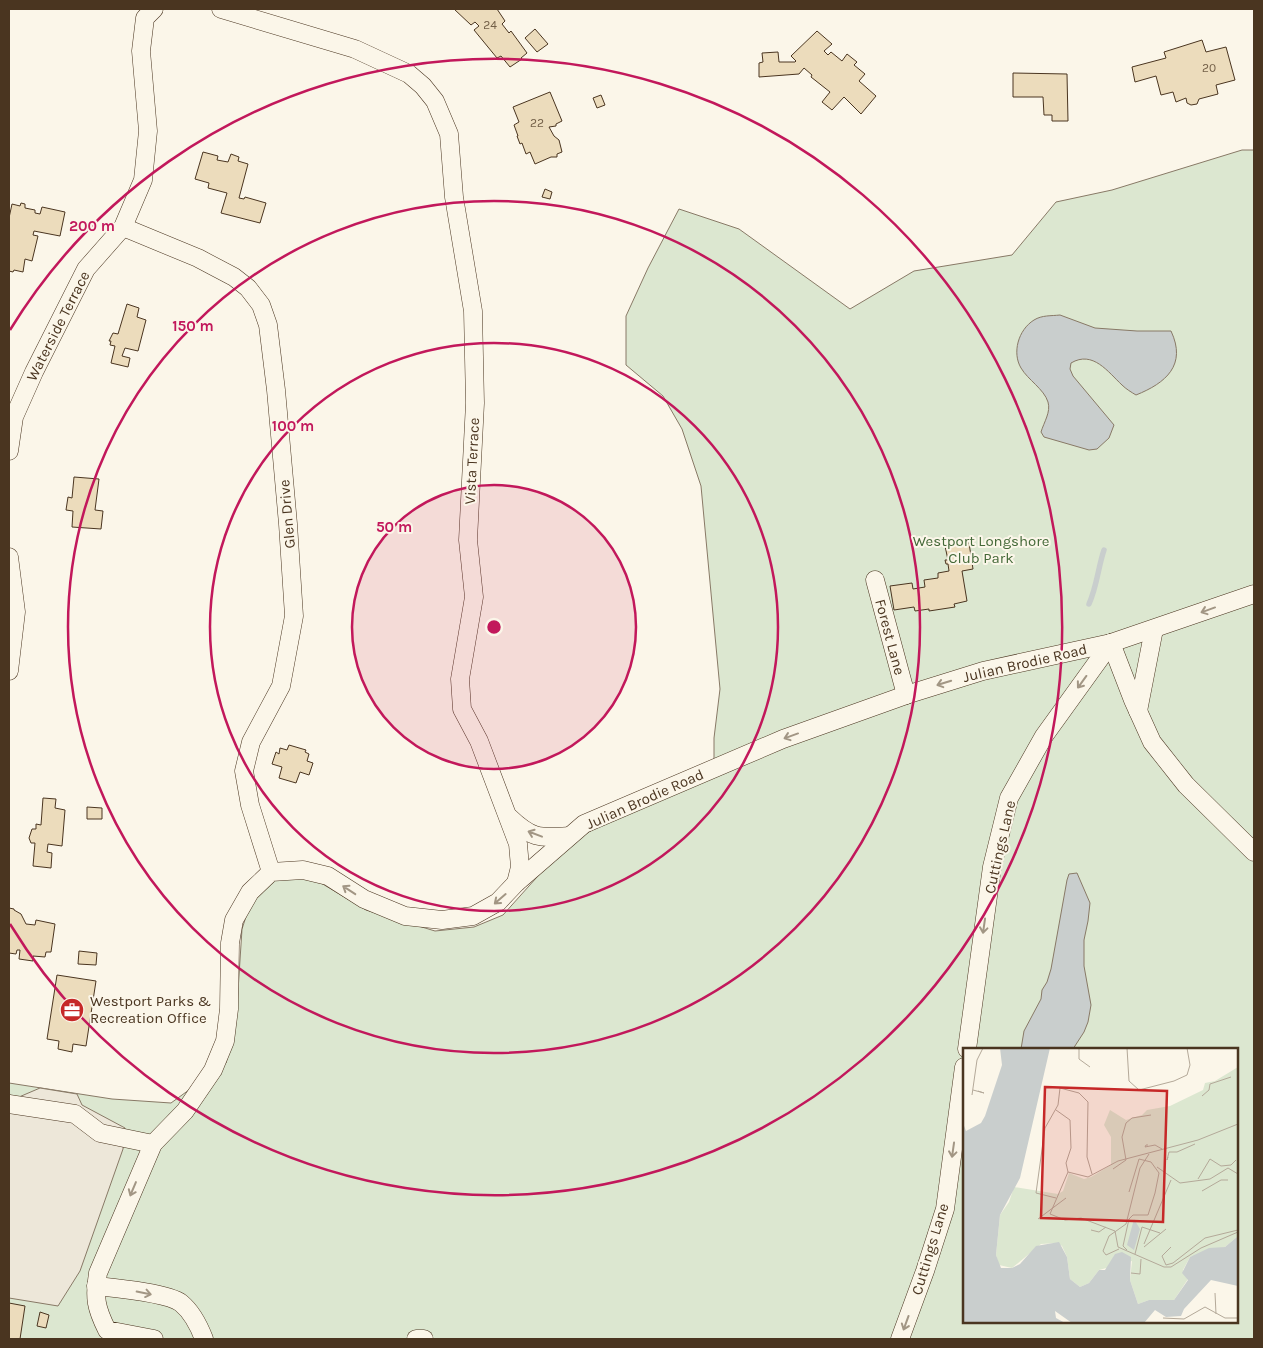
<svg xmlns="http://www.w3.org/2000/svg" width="1263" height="1348" font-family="Karla,sans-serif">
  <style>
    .green { fill: #dce7d0; stroke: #887966; fill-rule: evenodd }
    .parking { fill: #ede7d9; stroke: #887966 }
    .water { fill: #c9cecd; stroke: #887966 }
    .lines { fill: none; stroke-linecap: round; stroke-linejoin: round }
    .stream { stroke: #c9cecd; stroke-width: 5.5 }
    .building { fill: #ecdcbc; stroke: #4a3520 }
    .street-casing { stroke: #4a3520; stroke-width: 19 }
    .street { stroke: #fbf6e9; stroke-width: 18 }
    .oneway { stroke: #a29684 }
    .ring { fill: none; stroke: #c2185b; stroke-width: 2.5 }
    .labels { text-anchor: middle; stroke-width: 4; stroke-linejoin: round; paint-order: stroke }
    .number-label { font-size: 12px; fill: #725f47 }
    .street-label { font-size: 15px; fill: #4a3520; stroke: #fbf6e9 }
    .park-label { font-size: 15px; fill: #436837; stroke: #fbf6e9 }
    .poi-label { font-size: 15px; fill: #4a3520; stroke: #fbf6e9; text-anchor: start }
    .inset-road { fill: none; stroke: #b4a999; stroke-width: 1 }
    .view { fill: #c62828; fill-opacity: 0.15; stroke: #c62828; stroke-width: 2.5 }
    .inset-edge { fill: none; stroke: #4a3520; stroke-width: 2.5 }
    .centre { fill: #c2185b; stroke: #fbf6e9; stroke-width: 2.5 }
    .ring-label { font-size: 15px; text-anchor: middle; font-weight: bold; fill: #c2185b; stroke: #fbf6e9; stroke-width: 4; stroke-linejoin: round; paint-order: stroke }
  </style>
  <rect width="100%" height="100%" fill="#fbf6e9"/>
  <path class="green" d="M1242 150H1254V1339H9V1083L112 1099 171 1103 226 1063 236 1022 242 929 251 901 263 888 277 879 297 876 321 883 366 910 435 931 474 927 503 915 546 867 585 834 636 807 714 775V738L720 689 701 486 682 429 663 396 626 365V316L648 268 679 209 739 229 850 309 914 271 1012 255 1056 202 1112 190ZM964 1049H1237V1322H964Z"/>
  <polygon class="parking" points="40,1088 77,1094 82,1105 125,1128 123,1149 80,1271 58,1306 9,1298 9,1095 19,1097"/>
  <g class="water">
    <path d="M1060 315 1095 328 1137 331H1171C1187 365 1166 383 1136 395 1131 392 1126 389 1122 385 1108 372 1093 350 1071 363L1070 369 1073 376 1114 425 1109 438 1097 449 1089 450 1044 437 1041 432C1044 422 1051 412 1048 402 1044 389 1028 380 1021 368 1012 353 1018 330 1034 320 1042 315 1051 316 1060 315Z"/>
    <polygon points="1077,873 1090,903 1088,921 1084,940 1084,966 1091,1005 1088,1022 1084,1032 1073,1049 1021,1049 1024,1031 1041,999 1042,990 1047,982 1051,969 1067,880 1069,874"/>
  </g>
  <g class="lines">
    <path class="stream" d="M1089 604C1097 586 1098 568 1104 550"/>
  </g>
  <g class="building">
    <polygon points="454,9 497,9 505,21 502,24 509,33 511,31 527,53 521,58 522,59 510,67 501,56 497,58 474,30 479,26 475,22 471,25"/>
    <polygon points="535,29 548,44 537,52 525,38"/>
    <polygon points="817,31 832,44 824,51 828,55 831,52 842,61 847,54 857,62 854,65 865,74 859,81 876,96 861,114 844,97 832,110 822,102 830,92 811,77 812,75 804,68 799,74 759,77 759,63 763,62 762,53 778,52 779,62 795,62 796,61 791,56"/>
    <polygon points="1202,40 1206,52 1226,47 1235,80 1216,85 1218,94 1199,99 1197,104 1191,105 1187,103 1186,98 1176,102 1173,92 1161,95 1156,76 1135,82 1132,67 1166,58 1164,52"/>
    <polygon points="1013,73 1067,74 1068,121 1052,121 1052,115 1044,115 1043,97 1013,97"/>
    <polygon points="550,92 562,121 556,124 556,126 549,127 554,136 559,140 562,152 557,154 557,157 551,157 535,164 530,152 526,154 522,143 520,144 517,136 518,136 514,125 519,122 513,107"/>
    <polygon points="601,95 605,105 597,108 593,98"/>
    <polygon points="203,152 218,156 217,160 228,162 231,154 239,157 238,161 248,164 239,198 244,199 245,197 266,203 260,223 221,213 227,193 208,188 209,183 195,179"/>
    <polygon points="545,189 552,192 550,199 542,197"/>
    <polygon points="21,203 25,204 25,208 35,210 35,213 40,214 42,207 65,212 60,236 34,231 33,235 38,236 32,261 25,259 23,272 14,270 13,272 9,271 9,218 12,204 20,206"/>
    <polygon points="127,304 139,308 137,317 146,320 138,351 125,348 122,356 130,358 128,367 111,363 115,346 110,345 111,341 109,341 113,333 118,334"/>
    <polygon points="74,477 99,479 95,510 103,511 101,529 72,527 73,511 66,510 68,497 72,498"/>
    <polygon points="956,542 956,544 969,543 973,569 962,571 967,601 954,604 955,607 929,611 929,609 915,611 914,607 894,610 890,586 912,583 913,589 925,587 924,580 938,578 938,573 949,571 948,564 946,564 945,560 948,560 945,546 954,545 953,543"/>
    <polygon points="289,745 306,750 305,752 309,754 307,761 313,763 309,775 300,772 296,783 279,778 282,767 272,764 276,752 279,754 280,748 287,750"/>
    <polygon points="43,798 56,799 55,808 65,810 62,846 48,844 47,852 52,853 51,868 33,866 35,843 31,843 29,838 32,829 36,829 36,824 41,825"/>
    <polygon points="87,807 102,808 102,819 87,819"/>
    <polygon points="9,908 14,909 14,910 21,914 26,924 35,925 36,920 55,924 51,952 46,952 45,957 33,956 33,961 19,959 20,950 17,950 16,954 9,953"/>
    <polygon points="79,951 97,953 96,965 78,964"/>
    <polygon points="57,975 96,981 86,1046 73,1044 72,1052 58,1049 59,1041 47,1039"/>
    <polygon points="9,1303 25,1306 20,1339 9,1339"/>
    <polygon points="40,1312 49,1315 46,1328 37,1326"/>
  </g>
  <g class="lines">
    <g class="street-casing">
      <g id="street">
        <polyline points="221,9 355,49 409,74 423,86 435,101 449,134 454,197 473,311 475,403 468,540 474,597 460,679 462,709 479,741 518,844 520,867 516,883"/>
        <polyline points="123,227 198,258 234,277 248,288 261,305 268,325 276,390 288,524 294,616 281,686 251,742 244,771 250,805 271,872"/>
        <polyline points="9,451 14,417 34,372 86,269 123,227 143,180 148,131 141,51 145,18 154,9"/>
        <polyline points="9,557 16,612 9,671"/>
        <polyline points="875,580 906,695"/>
        <polyline points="1111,643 1133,700 1152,742 1186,785 1254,852"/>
        <polyline points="1138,711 1154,629"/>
        <path d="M509 817C532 839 539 838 569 836"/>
        <polyline points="967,1049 992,867 1009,798 1044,736 1111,643"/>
        <polyline points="9,1104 75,1114 100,1133 153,1144"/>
        <path d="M96 1286C114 1288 168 1293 181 1303 192 1312 199 1326 204 1339"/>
        <path d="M154 1339 107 1330C96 1308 94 1298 98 1273L153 1144 185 1111 213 1070 225 1041 229 1009 230 943 234 920 250 892 271 872 303 870 328 876 364 899 405 916 442 920 473 916 498 902 516 883 584 824 783 739 906 695 983 671 1111 643 1254 594"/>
        <polyline points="416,1339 424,1339"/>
        <polyline points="900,1339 925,1271 945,1209 964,1067"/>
      </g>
    </g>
    <use href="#street" class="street"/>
  </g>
  <defs><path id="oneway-shaft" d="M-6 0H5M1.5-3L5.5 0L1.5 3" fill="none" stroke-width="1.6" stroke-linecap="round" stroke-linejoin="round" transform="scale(1.25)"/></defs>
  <g class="oneway">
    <use href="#oneway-shaft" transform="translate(1208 610) rotate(160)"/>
    <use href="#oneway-shaft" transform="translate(1082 682) rotate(126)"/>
    <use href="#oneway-shaft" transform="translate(944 683) rotate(163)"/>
    <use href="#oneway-shaft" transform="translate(791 736) rotate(160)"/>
    <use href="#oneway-shaft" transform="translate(535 834) rotate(-159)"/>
    <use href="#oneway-shaft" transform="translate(349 890) rotate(-147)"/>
    <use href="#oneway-shaft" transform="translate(500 899) rotate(139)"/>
    <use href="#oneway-shaft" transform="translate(984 926) rotate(98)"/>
    <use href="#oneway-shaft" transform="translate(953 1150) rotate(98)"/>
    <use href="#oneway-shaft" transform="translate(133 1189) rotate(113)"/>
    <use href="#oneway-shaft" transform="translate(144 1293) rotate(11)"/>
    <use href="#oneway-shaft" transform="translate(906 1323) rotate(110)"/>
  </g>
  <circle cx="494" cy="627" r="142" fill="#c2185b" fill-opacity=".12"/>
  <g class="ring">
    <circle cx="494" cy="627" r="142"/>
    <circle cx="494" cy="627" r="284"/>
    <circle cx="494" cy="627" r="426"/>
    <path d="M10 330A568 568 0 1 1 10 924"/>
  </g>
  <defs>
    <g id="office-disc" transform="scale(1.25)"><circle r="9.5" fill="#c62828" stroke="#fbf6e9"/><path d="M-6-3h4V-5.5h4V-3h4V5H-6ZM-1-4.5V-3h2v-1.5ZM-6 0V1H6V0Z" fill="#fff"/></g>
  </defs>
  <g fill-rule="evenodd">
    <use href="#office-disc" x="72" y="1010"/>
  </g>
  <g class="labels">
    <g class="number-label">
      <text x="490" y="29">24</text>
      <text x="1209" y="72">20</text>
      <text x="537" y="127">22</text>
    </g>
    <g class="street-label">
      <text transform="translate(58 326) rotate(-63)" y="5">Waterside Terrace</text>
      <text transform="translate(472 461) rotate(-87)" y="5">Vista Terrace</text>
      <text transform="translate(287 514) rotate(-95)" y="5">Glen Drive</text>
      <text transform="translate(890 637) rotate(75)" y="5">Forest Lane</text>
      <text transform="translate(1025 663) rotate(-13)" y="5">Julian Brodie Road</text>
      <text transform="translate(645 799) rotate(-24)" y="5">Julian Brodie Road</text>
      <text transform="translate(1000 847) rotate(-77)" y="5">Cuttings Lane</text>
      <text transform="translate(930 1249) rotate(-73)" y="5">Cuttings Lane</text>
    </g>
    <g class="park-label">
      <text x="981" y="546">Westport Longshore<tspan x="981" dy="17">Club Park</tspan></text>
    </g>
    <g class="poi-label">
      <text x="90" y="1006">Westport Parks &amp;<tspan x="90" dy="17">Recreation Office</tspan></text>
    </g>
  </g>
  <g transform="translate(963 1048)">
    <rect width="275" height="275" fill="#fbf6e9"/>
    <path d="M275 19V188L262 199 227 209 220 222 225 231 211 252H186L175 256 167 232 169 213 136 222 126 235 117 239 107 231 104 209 99 198 94 195 78 196 49 220 36 217 33 207 37 167 46 154 51 139 95 146 100 143 106 125 121 131 128 129 148 117V89L141 77 147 62 163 72 179 67 184 62 207 58 240 42 242 35 252 33Z" fill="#dce7d0"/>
    <path d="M37 0H87L57 130 37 167 33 207 38 220H49L57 216 73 198 96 194 104 209 107 231 117 239 126 235 136 222H142L152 206 159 204 168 209 167 232 175 256 186 252H211L225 232 219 225 227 209 246 200 262 199 275 188V238L248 232 221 261 218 268 203 269 192 262 181 275H109L92 263 93 270 102 275H0V75L3 83 18 75 22 68 39 17ZM171 171 177 181 171 202 164 197Z" fill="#c9cecd"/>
    <path class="inset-road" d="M116 0V11L127 19M164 0 166 33 176 42 211 33 224 27 227 17 224 0M10 42 21 45 15 43M9 47 14 12 20 0M239 48 246 42 247 36 268 29M93 62 107 72 108 100 103 115 105 124M275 76 235 92 155 113 125 129 105 124 87 166 102 172 118 170 152 183 155 199 201 219H208L238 200 275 184M185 97H183L182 99 192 97 199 101M205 109 204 112 206 104H214L232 96M194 119 217 135 247 131 265 120 275 126M150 121 163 112 159 89 163 75 169 70 188 67M235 131 247 111 258 118 268 117 273 112M239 143 258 132H265M93 150 73 145 82 80 95 57 97 40 116 45 125 54 124 109 129 126M75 171 103 150M128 182 136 184 143 179M181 196 208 132M181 199 203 181M208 199 199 208 203 217 210 215 242 190 275 182M156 201 143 207 140 203 146 188 163 176 177 120 186 106M164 202 160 198 166 171 170 167H185L192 145 196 125 188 114 176 111 166 144M172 206 179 179 197 185M168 225 177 226 178 211M252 245 253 266M200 270 221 271 242 259 262 270H275"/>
    <path class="view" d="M82 39 204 43 200 174 78 170Z"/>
    <rect width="275" height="275" class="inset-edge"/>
  </g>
  <circle cx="494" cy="627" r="8" class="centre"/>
  <g class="ring-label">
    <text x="92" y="231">200 m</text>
    <text x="193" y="331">150 m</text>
    <text x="293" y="431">100 m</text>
    <text x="394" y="532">50 m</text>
  </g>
  <rect width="1263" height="1348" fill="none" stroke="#4a3520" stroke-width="20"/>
</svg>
